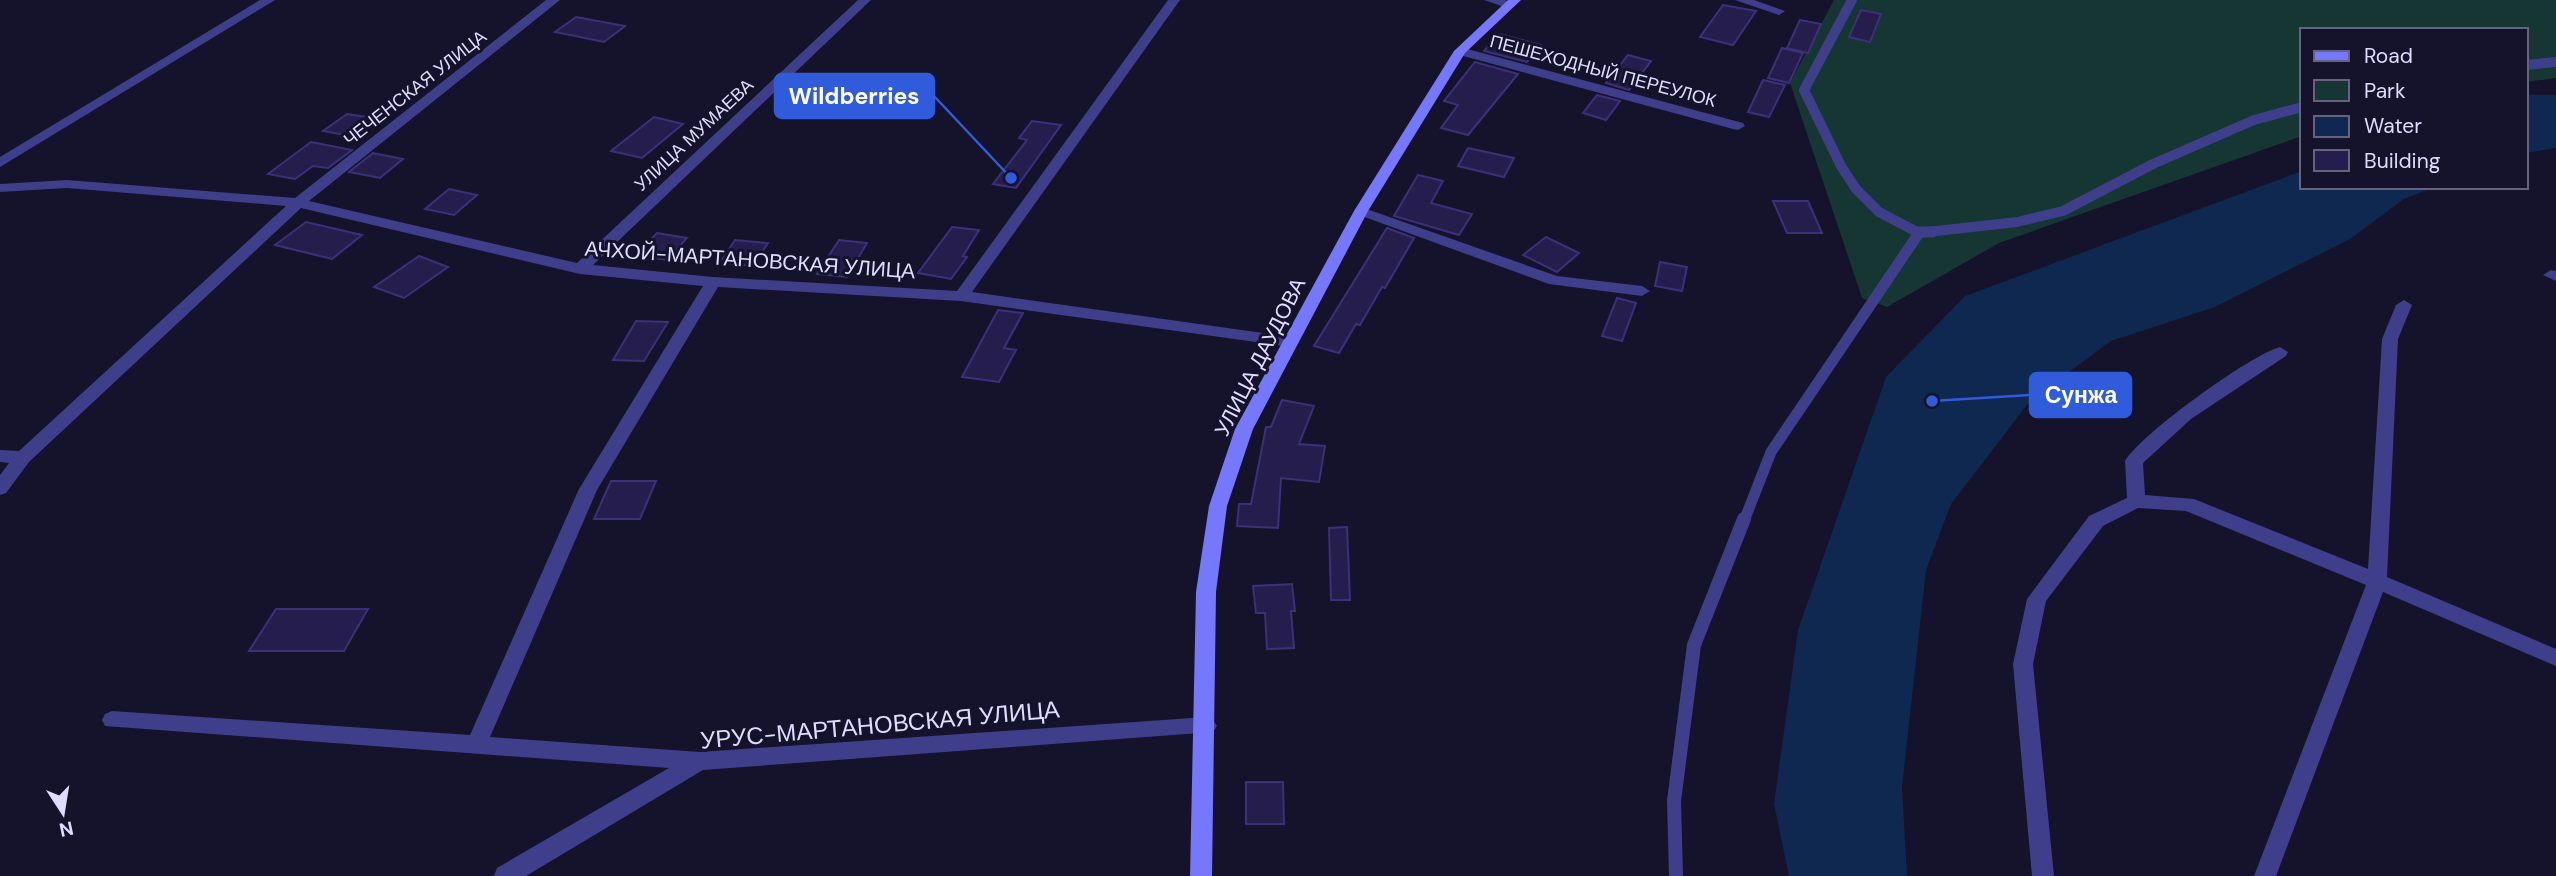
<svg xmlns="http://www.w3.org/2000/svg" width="2556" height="876" font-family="'DM Sans',sans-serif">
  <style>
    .green { fill: #153633 }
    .water { fill: #0e284f }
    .building { fill: #251e4d; stroke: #3c3078; stroke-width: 2 }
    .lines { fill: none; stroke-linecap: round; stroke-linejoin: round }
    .lane-far2 { stroke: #3e3e8a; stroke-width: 10 }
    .lane-far1 { stroke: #3e3e8a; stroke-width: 11 }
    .lane { stroke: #3e3e8a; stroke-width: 14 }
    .street { fill: #3e3e8a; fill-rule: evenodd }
    .secondary { fill: #7577fd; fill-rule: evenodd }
    .labels { text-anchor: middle; stroke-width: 6; stroke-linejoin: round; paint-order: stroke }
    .far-street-label { font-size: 18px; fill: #dfddff; stroke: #15122c }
    .street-label { font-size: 21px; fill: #dfddff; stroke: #15122c }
    .near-street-label { font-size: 24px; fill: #dfddff; stroke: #15122c }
    .leader { fill: none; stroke: #305cdc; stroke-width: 2.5 }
    .callout-dot { fill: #305cdc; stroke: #15122c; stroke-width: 2.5 }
    .callout { fill: #305cdc; stroke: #305cdc; stroke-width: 2.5 }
    .callout-label { font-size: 23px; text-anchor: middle; font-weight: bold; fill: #fff }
  </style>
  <rect width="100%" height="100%" fill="#15122c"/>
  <polygon class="green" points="1834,0 2556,0 2556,78 2526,82 2526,30 2302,30 2302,136 1999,243 1887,307 1862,298 1790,83"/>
  <g class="water">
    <polygon points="2526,95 2556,95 2556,148 2526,153"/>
    <polygon points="2302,171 2302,187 2434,187 2404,199 2350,239 2215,307 2111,341 2030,401 1951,504 1926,570 1902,787 1907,876 1789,876 1774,804 1798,630 1886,377 1965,296"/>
  </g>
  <g class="building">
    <polygon points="1723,5 1756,11 1733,45 1700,37"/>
    <polygon points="1861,10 1881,14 1870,42 1849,37"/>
    <polygon points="576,17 625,26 604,42 555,32"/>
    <polygon points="1800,20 1821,24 1808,53 1787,48"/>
    <polygon points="1499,34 1541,45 1527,62 1484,51"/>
    <polygon points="1782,48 1803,53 1789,83 1768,78"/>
    <polygon points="1628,55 1651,61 1629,90 1606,83"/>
    <polygon points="1475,62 1518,74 1468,135 1441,128 1458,105 1444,101"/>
    <polygon points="1763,80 1785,85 1769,117 1748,112"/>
    <polygon points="1597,95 1620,101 1606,120 1583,113"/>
    <polygon points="347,114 373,118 350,136 323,131"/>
    <polygon points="654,117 683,124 642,158 611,151"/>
    <polygon points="1032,121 1061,125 1016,188 993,184 1027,140 1019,138"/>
    <polygon points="311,142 352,150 328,168 313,166 295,179 268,174"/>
    <polygon points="1468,148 1514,158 1504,177 1458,166"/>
    <polygon points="373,153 403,159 380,178 349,172"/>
    <polygon points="1418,175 1443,181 1431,203 1472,214 1459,235 1394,216"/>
    <polygon points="449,189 477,195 454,215 425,209"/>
    <polygon points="1773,201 1808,201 1822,233 1787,233"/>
    <polygon points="306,222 362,235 332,259 275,245"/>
    <polygon points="952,227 979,230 963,256 967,257 951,279 918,273"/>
    <polygon points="1387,228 1414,238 1385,288 1382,287 1360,325 1356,324 1339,353 1314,346"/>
    <polygon points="657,233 687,238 667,260 636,255"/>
    <polygon points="1546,237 1579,253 1557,272 1523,255"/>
    <polygon points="735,240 768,243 753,266 720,263"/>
    <polygon points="839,240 867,243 847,277 817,274"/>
    <polygon points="419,256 448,267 404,298 374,287"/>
    <polygon points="1660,262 1687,267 1682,291 1655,286"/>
    <polygon points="1617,298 1636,303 1622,341 1602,336"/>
    <polygon points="998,310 1023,313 1004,348 1016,350 999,382 962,377"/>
    <polygon points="636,321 668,322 644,361 613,360"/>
    <polygon points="1282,400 1314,406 1299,444 1325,446 1319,482 1281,478 1278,528 1237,526 1239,504 1251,504 1266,427 1271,427"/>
    <polygon points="611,481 656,481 640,519 594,519"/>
    <polygon points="1347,527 1350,600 1331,600 1329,528"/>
    <polygon points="1292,584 1295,611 1291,611 1294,648 1267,649 1265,613 1256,613 1253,586"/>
    <polygon points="276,609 368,609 344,651 249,651"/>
    <polygon points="1246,782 1283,782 1284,824 1246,824"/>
  </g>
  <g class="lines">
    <g class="lane-far2">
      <polyline points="1852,0 1804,90 1841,166 1856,189 1879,212 1919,233 2017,222 2063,211 2153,164 2254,120 2302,107"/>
      <polyline points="2526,65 2556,62"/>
    </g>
    <g class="lane-far1">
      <polyline points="1916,232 1932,232"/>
      <polyline points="1744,521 1771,452 1919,233"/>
    </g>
    <polyline class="lane" points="1676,876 1674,801 1694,645 1744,519"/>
    <g class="street">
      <polygon points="260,0 275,0 0,167 0,157"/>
      <polygon points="546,0 560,0 309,201 577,263 858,0 871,0 593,265 713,277 957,291 1168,0 1180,0 972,292 1291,337 1299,342 1291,347 961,301 718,287 597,490 490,737 700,752 1206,717 1213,720 1217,726 1213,732 703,770 526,876 494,876 497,868 669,768 105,726 102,720 105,714 112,711 470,735 579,489 703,286 580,274 301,208 29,462 6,493 0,495 0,475 9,463 0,462 0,450 19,451 286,206 67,188 0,192 0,184 67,180 295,198"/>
      <polygon points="1484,0 1505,0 1516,5 1510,9"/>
      <polygon points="1735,0 1754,0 1785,11 1779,15"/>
      <polygon points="1460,47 1743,123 1745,126 1738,130 1733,129 1456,54 1454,51"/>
      <polygon points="1361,207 1557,276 1642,286 1650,291 1642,296 1549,284 1356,214 1354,211"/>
      <polygon points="2551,270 2556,271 2556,281 2543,275"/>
      <path d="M2404 300 2412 305 2398 339 2387 577 2556 649V666L2383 592 2276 876H2254L2366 585 2186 511 2138 508 2103 526 2046 601 2033 664 2054 876H2032L2013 664 2027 599 2089 516 2127 498 2125 461C2141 434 2250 355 2280 347L2288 352 2286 356 2191 419 2143 463 2145 495 2194 499 2368 569 2382 339 2396 305Z"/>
    </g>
    <polygon class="secondary" points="1508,0 1521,0 1465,53 1368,211 1253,429 1227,506 1216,592 1212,876 1190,876 1196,592 1209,506 1235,429 1354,211 1454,51"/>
  </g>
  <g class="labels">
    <g class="far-street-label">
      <text transform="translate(1603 71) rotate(15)" y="6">ПЕШЕХОДНЫЙ ПЕРЕУЛОК</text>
      <text transform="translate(415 88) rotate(-38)" y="6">ЧЕЧЕНСКАЯ УЛИЦА</text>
      <text transform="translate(694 135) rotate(-43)" y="6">УЛИЦА МУМАЕВА</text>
    </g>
    <g class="street-label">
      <text transform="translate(750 260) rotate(4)" y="7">АЧХОЙ-МАРТАНОВСКАЯ УЛИЦА</text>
      <text transform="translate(1260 357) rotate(-63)" y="7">УЛИЦА ДАУДОВА</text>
    </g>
    <g class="near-street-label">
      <text transform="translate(880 725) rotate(-5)" y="8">УРУС-МАРТАНОВСКАЯ УЛИЦА</text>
    </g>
  </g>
  <path class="leader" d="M1011 178L934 96M1932 401L2030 395"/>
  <g class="callout-dot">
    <circle cx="1011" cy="178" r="7"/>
    <circle cx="1932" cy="401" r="7"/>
  </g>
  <g class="callout">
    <rect x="775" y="74" width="159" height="44" rx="7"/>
    <rect x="2030" y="373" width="101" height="44" rx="7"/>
  </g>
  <g class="callout-label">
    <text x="854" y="104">Wildberries</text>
    <text x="2081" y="403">Сунжа</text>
  </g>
  <rect x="2300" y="28" width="228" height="161" fill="#15122c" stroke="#666380" stroke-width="2"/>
  <rect x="2314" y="51" width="35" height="10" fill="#7577fd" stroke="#666380" stroke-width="2"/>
  <text x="2364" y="63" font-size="21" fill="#dfddff">Road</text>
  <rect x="2314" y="80" width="35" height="21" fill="#153633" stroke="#666380" stroke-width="2"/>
  <text x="2364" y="98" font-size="21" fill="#dfddff">Park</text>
  <rect x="2314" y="116" width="35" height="21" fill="#0e284f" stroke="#666380" stroke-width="2"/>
  <text x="2364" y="133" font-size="21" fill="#dfddff">Water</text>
  <rect x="2314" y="150" width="35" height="21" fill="#251e4d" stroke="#666380" stroke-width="2"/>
  <text x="2364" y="168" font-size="21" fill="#dfddff">Building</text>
  <g transform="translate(63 813) rotate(168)" stroke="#15122c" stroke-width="5" paint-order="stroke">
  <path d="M0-5L12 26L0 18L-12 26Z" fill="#dfddff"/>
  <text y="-10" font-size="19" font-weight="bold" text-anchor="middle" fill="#dfddff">N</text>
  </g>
</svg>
